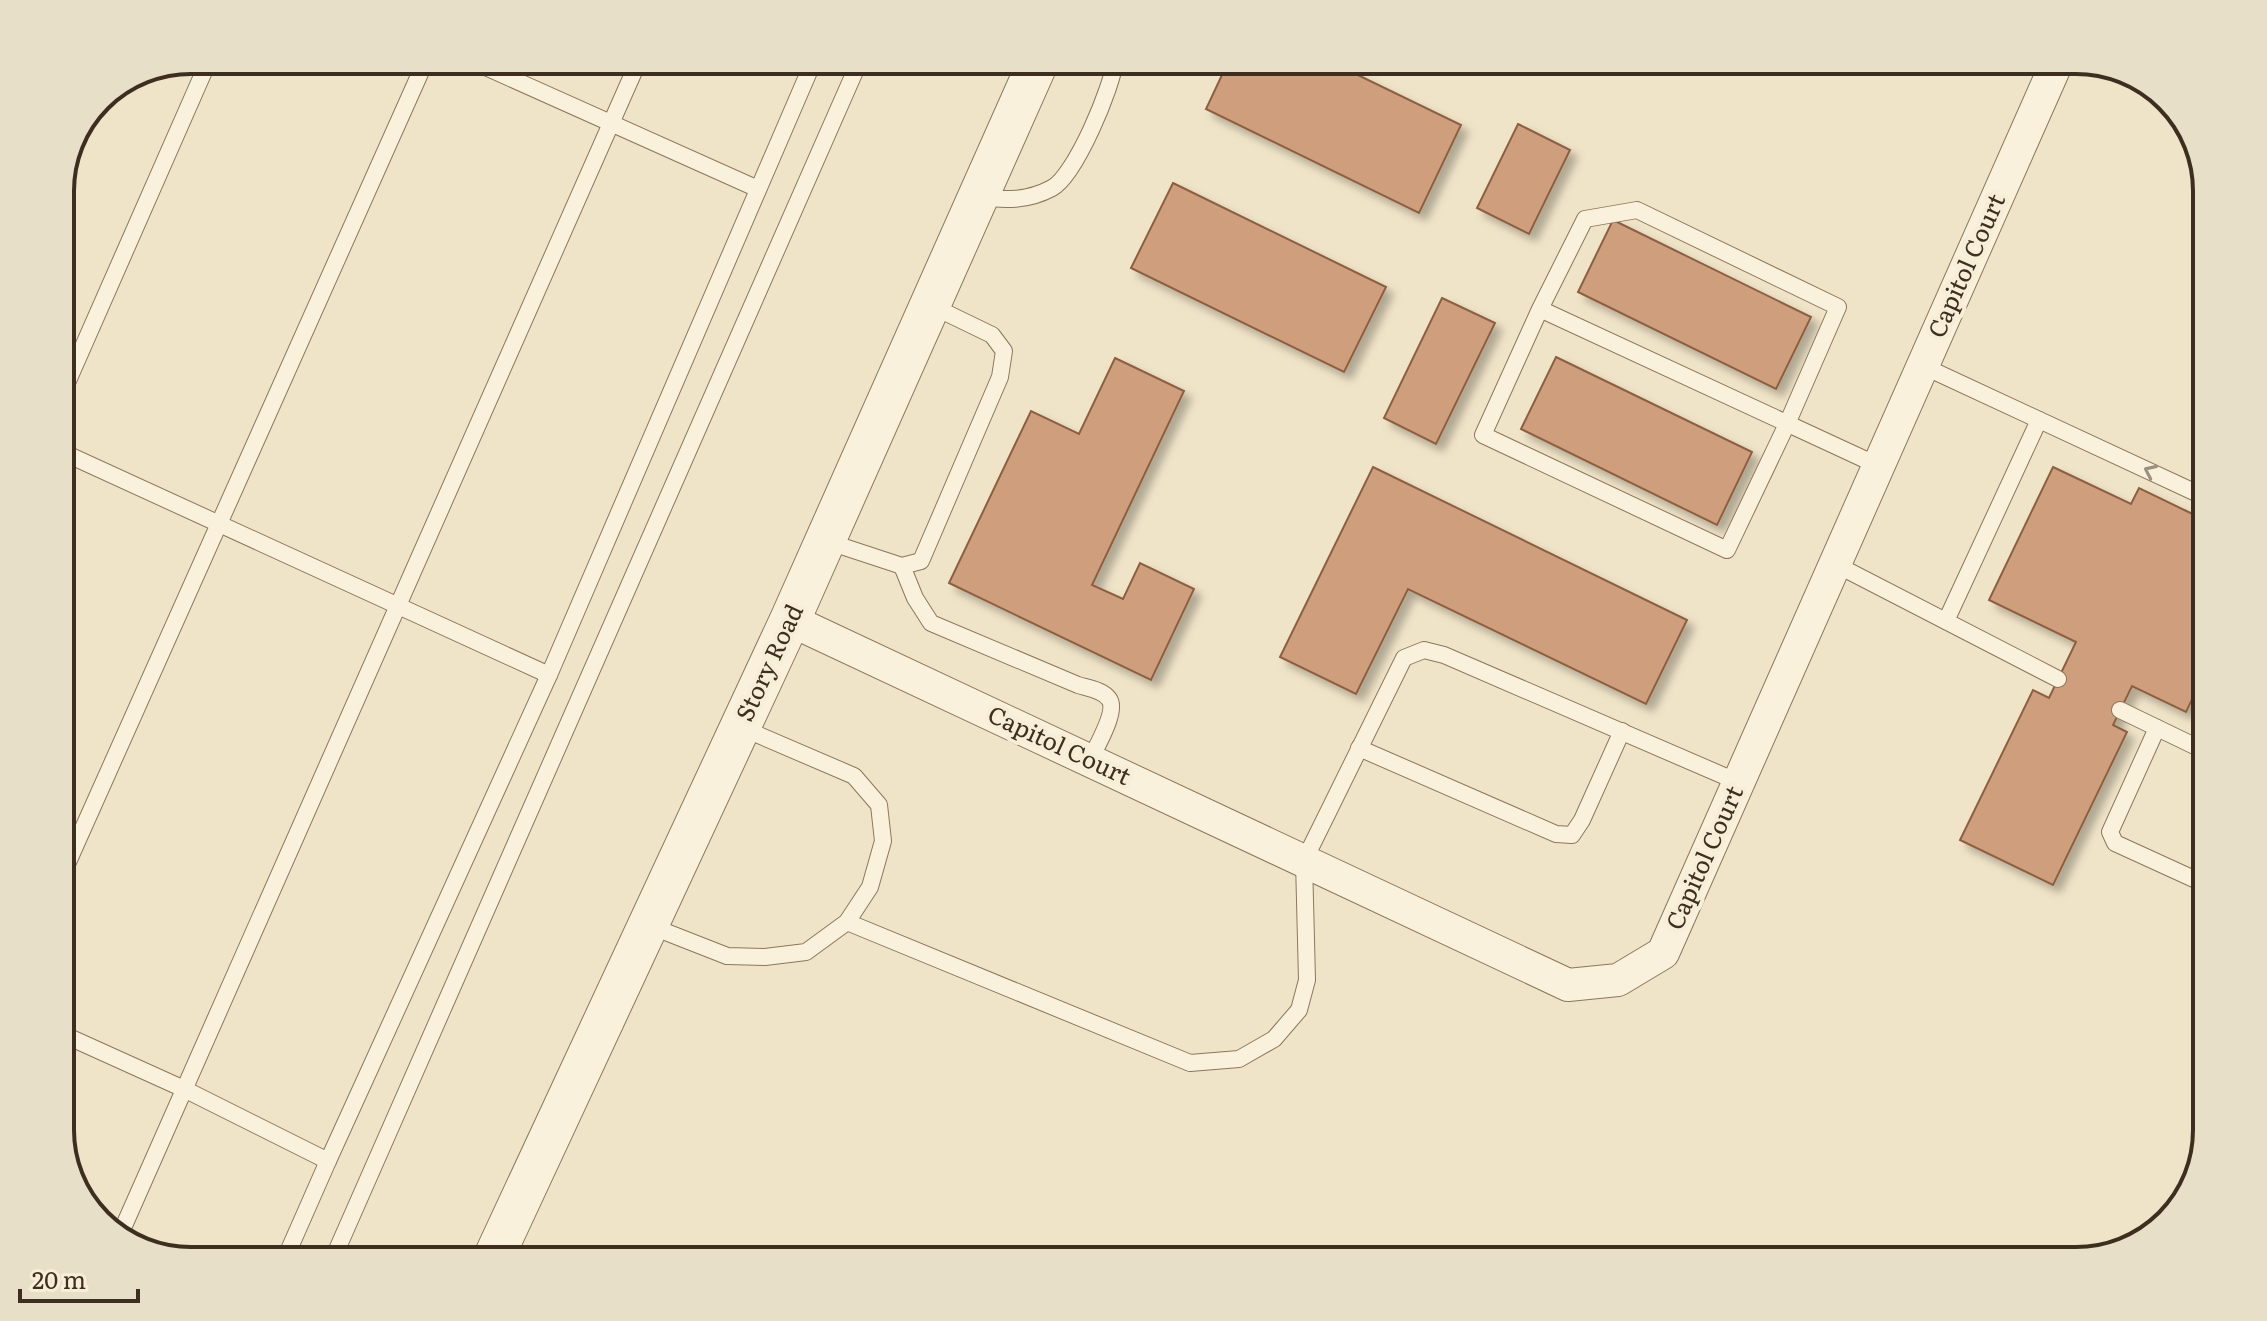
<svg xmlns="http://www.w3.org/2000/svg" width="2267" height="1321" font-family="Literata,serif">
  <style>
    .building { fill: #cf9f7d; stroke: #8d5f41; stroke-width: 2; filter: url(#shadow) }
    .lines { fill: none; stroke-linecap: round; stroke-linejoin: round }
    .service-casing { stroke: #8d765c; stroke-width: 18 }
    .minor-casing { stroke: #8d765c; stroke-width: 34 }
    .tertiary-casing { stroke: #8d765c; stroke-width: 42 }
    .service { stroke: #faf1dc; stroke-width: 16 }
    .minor { stroke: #faf1dc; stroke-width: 32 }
    .tertiary { stroke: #faf1dc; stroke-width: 40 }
    .oneway { stroke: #9c907e }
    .labels { text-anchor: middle; stroke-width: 8; stroke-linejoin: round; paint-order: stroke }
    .street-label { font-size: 24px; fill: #3d2e20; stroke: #f7eed8 }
    .rim { fill: none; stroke: #3d2e20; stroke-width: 4 }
  </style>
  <defs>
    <filter id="shadow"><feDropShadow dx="7" dy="7" stdDeviation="4" flood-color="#0004"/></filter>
  </defs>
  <rect width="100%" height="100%" fill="#f0e4c8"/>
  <g class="building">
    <polygon points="1229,60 1327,60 1461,125 1419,213 1206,109"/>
    <polygon points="1518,124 1570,150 1529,234 1477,208"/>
    <polygon points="1173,183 1386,287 1344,372 1131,268"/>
    <polygon points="1613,220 1811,317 1776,389 1578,292"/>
    <polygon points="1442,298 1495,323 1436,444 1384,418"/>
    <polygon points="1556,357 1752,452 1717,525 1521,429"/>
    <polygon points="1115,358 1184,391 1092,585 1123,599 1140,563 1194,589 1151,680 949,583 1031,411 1079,434"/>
    <polygon points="1373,467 1687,620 1646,704 1408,589 1356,694 1280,657"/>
    <polygon points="2053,467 2131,504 2139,488 2207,521 2207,668 2186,712 2132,686 2113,725 2127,732 2053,885 1960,840 2033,690 2049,698 2076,642 1989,600"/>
  </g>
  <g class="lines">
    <g class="service-casing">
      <g id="service">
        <polyline points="470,60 758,189"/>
        <path d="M978 196C1004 201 1028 201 1052 188 1075 176 1113 86 1115 60"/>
        <polyline points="1540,309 1585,219 1637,210 1838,307 1787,424 1727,550 1483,435 1540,309 1879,466"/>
        <polyline points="1923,366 2207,498"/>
        <polyline points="60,399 209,60"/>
        <polyline points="60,451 549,675 814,60"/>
        <polyline points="826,541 902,566 921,561 1000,377 1004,351 992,335 930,305"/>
        <polyline points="1835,564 2058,679"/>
        <path d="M902 566 915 598 931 623 1078 685C1088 688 1103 690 1109 699 1118 711 1096 747 1090 760"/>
        <polyline points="1946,621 2039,420"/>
        <polyline points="2120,710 2207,752"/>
        <polyline points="2157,728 2110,832 2115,843 2207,885"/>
        <polyline points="1359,748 1556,834 1572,835 1582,820 1622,731"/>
        <polyline points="60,880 426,60"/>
        <polyline points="847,922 1190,1063 1239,1059 1274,1039 1299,1010 1307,980 1304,861 1404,658 1424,650 1444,655 1738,782"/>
        <polyline points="648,925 727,956 765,957 806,952 847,922 870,887 883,841 879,805 854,776 740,727"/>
        <polyline points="60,1033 184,1089 328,1161 549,675"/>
        <polyline points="119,1237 639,60"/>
        <polyline points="284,1261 328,1161"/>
        <polyline points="332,1261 860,60"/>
      </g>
    </g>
    <g class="minor-casing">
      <polyline id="minor" points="790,620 1568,985 1618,980 1663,953 2058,60"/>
    </g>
    <g class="tertiary-casing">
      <polyline id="tertiary" points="492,1261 790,620 1039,60"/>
    </g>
    <use href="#service" class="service"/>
    <use href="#minor" class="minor"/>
    <use href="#tertiary" class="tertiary"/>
  </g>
  <defs><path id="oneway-chevron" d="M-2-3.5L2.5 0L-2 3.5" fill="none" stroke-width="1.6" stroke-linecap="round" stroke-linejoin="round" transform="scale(2)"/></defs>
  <use class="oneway" href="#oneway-chevron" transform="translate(2150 471) rotate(-155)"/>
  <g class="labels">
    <g class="street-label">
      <text transform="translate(1967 266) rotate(-66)" y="8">Capitol Court</text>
      <text transform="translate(770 663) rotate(-65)" y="8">Story Road</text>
      <text transform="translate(1059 746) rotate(25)" y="8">Capitol Court</text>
      <text transform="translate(1705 858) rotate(-66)" y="8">Capitol Court</text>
    </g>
  </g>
  <path d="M0 0H2267V1321H0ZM191 74H2076A117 117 0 0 1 2193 191V1130A117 117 0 0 1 2076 1247H191A117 117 0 0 1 74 1130V191A117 117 0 0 1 191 74Z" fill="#e8dfc9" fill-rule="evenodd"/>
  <path class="rim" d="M191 74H2076A117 117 0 0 1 2193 191V1130A117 117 0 0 1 2076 1247H191A117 117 0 0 1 74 1130V191A117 117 0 0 1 191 74Z"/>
  <path d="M20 1289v12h118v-12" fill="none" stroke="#3d2e20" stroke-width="4"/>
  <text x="32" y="1289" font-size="24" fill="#3d2e20" stroke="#f7eed8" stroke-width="6" paint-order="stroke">20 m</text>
</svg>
